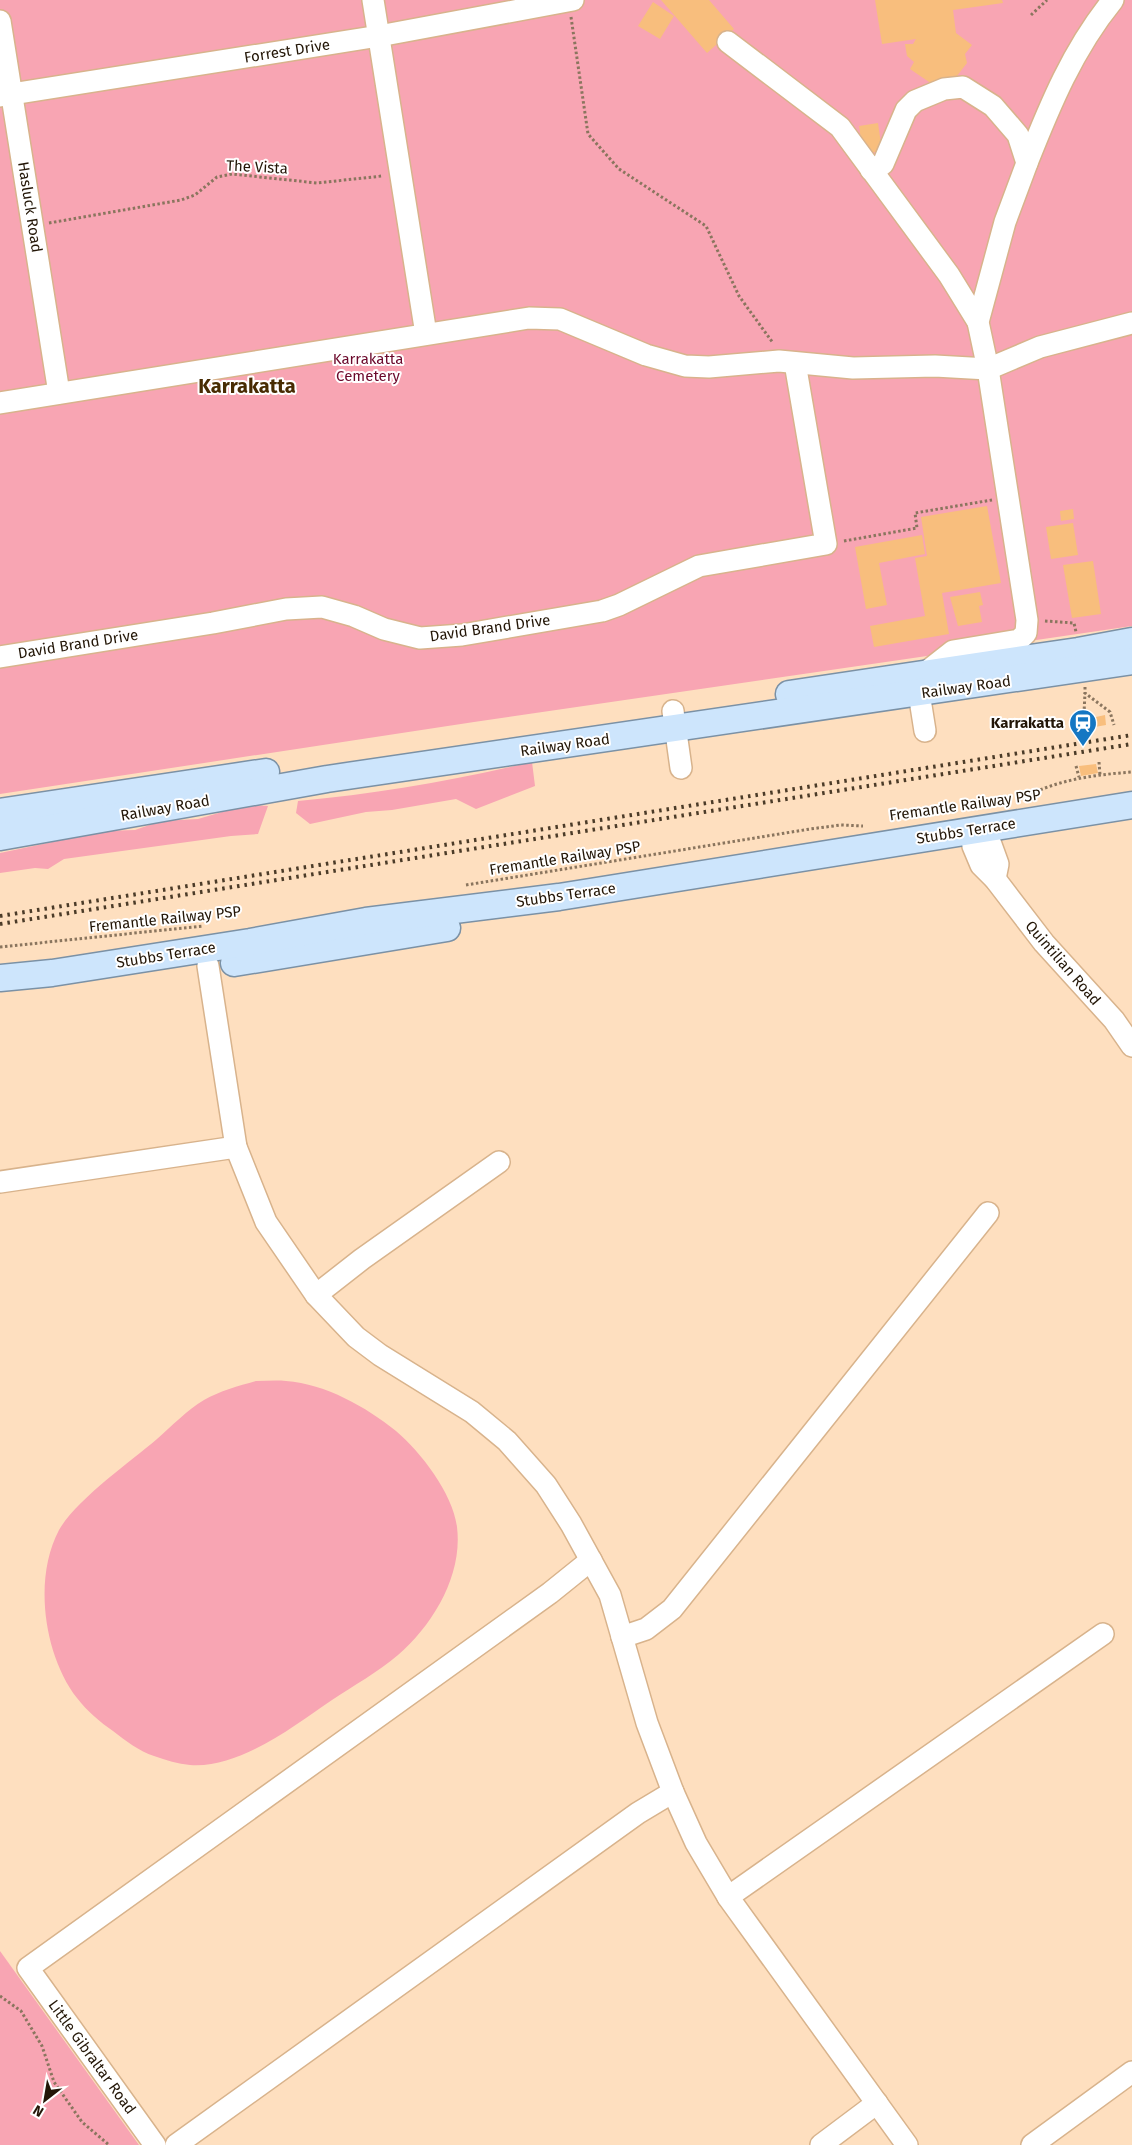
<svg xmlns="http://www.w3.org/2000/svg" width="1132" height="2145" font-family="'Fira Sans',sans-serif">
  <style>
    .green { fill: #f8a5b3 }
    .building { fill: #f8be7d }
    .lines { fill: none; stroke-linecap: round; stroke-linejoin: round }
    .minor-casing { stroke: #d8b38c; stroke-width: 24 }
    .major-casing { stroke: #7b91a5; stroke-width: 29 }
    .path { stroke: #8a755e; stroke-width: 3; stroke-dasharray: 2.5 2.5; stroke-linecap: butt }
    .minor { stroke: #fff; stroke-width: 21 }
    .major { stroke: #cde5fc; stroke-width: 26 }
    .rail { stroke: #4b3b28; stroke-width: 4; stroke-dasharray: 2.5 5; stroke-linecap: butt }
    .labels { text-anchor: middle; stroke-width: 4; stroke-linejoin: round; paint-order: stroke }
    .street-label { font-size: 15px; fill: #231607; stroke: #fff }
    .park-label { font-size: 15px; fill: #6b082b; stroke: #fff }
    .poi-label { font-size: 15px; font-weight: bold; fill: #231607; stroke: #fff; text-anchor: end }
    .district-label { font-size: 20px; font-weight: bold; fill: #482b02; stroke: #fff }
  </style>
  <rect width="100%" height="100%" fill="#fedfbf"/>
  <g class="green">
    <polygon points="0,0 1132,0 1132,626 474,722 0,794"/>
    <path d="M532 762 535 786 476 809 456 799 392 810 366 812 310 824 296 813 298 801C377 794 455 780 532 762Z"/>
    <polygon points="246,805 268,806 258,834 231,836 64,859 48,869 35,868 0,873 0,853 105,831 135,830 161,821 198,819"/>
    <path d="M256 1381C266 1381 276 1380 286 1381 326 1384 366 1407 396 1431 421 1452 453 1494 457 1527 463 1575 433 1625 398 1655 378 1672 353 1686 332 1700 294 1726 239 1769 190 1765 178 1764 166 1760 154 1756 139 1751 126 1741 113 1731 100 1722 87 1711 77 1698 44 1655 33 1579 59 1530 77 1499 129 1463 157 1439 172 1426 187 1410 204 1400 220 1391 238 1386 256 1381Z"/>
    <polygon points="0,1951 139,2145 0,2145"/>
  </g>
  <g class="building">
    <polygon points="661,0 709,0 734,29 707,53"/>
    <polygon points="875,0 1002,0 1003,3 953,10 956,33 972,45 965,54 967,63 953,81 932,84 910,69 914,62 907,56 905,44 913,44 916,39 882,44"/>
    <polygon points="653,2 674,16 660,39 638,26"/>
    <polygon points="878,123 882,151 863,154 859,126"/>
    <polygon points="987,506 1001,583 942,593 949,634 874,647 870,626 925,616 915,558 927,556 921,517"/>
    <polygon points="1073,509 1074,519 1061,521 1060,511"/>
    <polygon points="1073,523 1078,555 1051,559 1046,527"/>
    <polygon points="922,535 925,554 879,563 887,605 866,609 855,547"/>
    <polygon points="1093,561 1101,614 1072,618 1063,565"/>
    <polygon points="980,592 983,605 979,606 982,622 958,626 950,597"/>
    <polygon points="1105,715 1106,725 1089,728 1087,719"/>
    <polygon points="1096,764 1098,773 1081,776 1079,766"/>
  </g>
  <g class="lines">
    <g class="minor-casing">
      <g id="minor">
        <polyline points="373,0 426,334"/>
        <polyline points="0,21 59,393"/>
        <polyline points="728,42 840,127 949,275 978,322"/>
        <polyline points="0,96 379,36 573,0"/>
        <path d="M1027 163C1050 105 1073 49 1113 0"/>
        <polyline points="871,170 883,164 906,110 915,101 944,89 963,87 993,106 1018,135 1027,163 1005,222 978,322 988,369 1027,620 1026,633 1019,640 953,651 925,673"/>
        <polyline points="0,403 529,318 560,319 646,355 685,366 709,367 779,361 853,368 935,366 988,369 1040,347 1132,323"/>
        <polyline points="0,657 213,623 286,609 322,607 354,616 384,629 420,638 462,635 602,611 619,605 699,566 826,544 795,363"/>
        <polyline points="919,693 925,731"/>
        <polyline points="673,711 681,768"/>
        <polyline points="985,828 998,864 995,879"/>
        <polyline points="971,830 973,846 981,865 995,879 1044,943 1114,1020 1132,1046"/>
        <polyline points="208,966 236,1147 266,1222 316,1295 356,1337 380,1355 472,1412 507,1441 546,1485 571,1524 610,1595 647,1723 673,1792 696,1843 728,1897 907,2145"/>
        <polyline points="0,1182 236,1147"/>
        <polyline points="316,1295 362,1259 499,1162"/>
        <polyline points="622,1637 646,1629 672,1609 988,1213"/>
        <polyline points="728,1897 1103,1634"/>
        <polyline points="155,2145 28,1968 550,1593 591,1560"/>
        <polyline points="176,2145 638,1813 673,1792"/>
        <polyline points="821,2145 877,2103"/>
        <polyline points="1032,2145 1132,2072"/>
      </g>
    </g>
    <g class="major-casing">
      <g id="major">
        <polyline points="789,694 1078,651 1132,641"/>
        <polyline points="0,812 266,772"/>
        <polyline points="0,837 327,779 1132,661"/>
        <polyline points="234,963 447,928"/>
        <polyline points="0,978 52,973 250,942 366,921 559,897 1132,805"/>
      </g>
    </g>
    <g class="path">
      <polyline points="1031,15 1047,0"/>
      <polyline points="571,17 588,134 619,169 706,226 739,296 773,343"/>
      <polyline points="49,223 181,200 195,195 217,177 232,174 317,183 382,176"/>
      <polyline points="844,541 917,528 915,513 992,500"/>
      <polyline points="1045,621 1074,623 1076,632"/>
      <polyline points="1085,687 1085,693 1110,712 1114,725"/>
      <polyline points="1085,729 1084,713 1085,693"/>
      <polyline points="1099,762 1100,775"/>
      <polyline points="1076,766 1079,777"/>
      <path d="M1018 801C1053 780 1092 775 1132 772"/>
      <polyline points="466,885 810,829 841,825 863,826"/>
      <polyline points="0,947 203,926"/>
      <polyline points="0,1996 21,2011 42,2046 54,2082 82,2122 109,2145"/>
    </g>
    <use href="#minor" class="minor"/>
    <use href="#major" class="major"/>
    <g class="rail">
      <polyline points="0,916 1132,735"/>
      <polyline points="0,924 1132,744"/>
    </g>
  </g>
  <defs>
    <g id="station-pin" transform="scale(1.4375)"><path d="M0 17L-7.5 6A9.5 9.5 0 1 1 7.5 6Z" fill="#1577c3" stroke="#fff"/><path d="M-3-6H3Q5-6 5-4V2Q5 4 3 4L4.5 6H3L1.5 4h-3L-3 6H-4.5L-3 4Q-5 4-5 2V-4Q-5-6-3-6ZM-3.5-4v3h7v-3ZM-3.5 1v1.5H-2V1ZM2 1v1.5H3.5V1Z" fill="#fff"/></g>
  </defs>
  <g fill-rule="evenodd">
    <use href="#station-pin" x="1083" y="723"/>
  </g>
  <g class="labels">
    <g class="street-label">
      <text transform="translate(287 51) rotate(-9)" y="5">Forrest Drive</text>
      <text transform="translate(257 167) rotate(3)" y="5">The Vista</text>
      <text transform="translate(30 207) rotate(81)" y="5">Hasluck Road</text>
      <text transform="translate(490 628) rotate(-8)" y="5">David Brand Drive</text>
      <text transform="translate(78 644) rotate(-9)" y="5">David Brand Drive</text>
      <text transform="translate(966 687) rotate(-8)" y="5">Railway Road</text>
      <text transform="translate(565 745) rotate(-8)" y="5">Railway Road</text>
      <text transform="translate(965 805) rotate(-8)" y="5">Fremantle Railway PSP</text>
      <text transform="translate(165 808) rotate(-10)" y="5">Railway Road</text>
      <text transform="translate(966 831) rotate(-9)" y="5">Stubbs Terrace</text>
      <text transform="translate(565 858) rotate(-9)" y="5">Fremantle Railway PSP</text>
      <text transform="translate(566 895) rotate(-8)" y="5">Stubbs Terrace</text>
      <text transform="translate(165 919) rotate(-6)" y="5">Fremantle Railway PSP</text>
      <text transform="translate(166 955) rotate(-9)" y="5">Stubbs Terrace</text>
      <text transform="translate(1063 963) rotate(49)" y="5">Quintilian Road</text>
      <text transform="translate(92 2057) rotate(54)" y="5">Little Gibraltar Road</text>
    </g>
    <g class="park-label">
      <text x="368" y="364">Karrakatta<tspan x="368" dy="17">Cemetery</tspan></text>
    </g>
    <g class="poi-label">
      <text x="1064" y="728">Karrakatta</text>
    </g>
    <g class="district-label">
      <text x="247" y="393">Karrakatta</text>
    </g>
  </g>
  <g transform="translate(45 2100) rotate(211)" stroke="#ffffff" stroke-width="4" paint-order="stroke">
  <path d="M0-4L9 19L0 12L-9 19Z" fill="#231607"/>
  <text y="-8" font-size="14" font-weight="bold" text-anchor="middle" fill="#231607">N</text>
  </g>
</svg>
